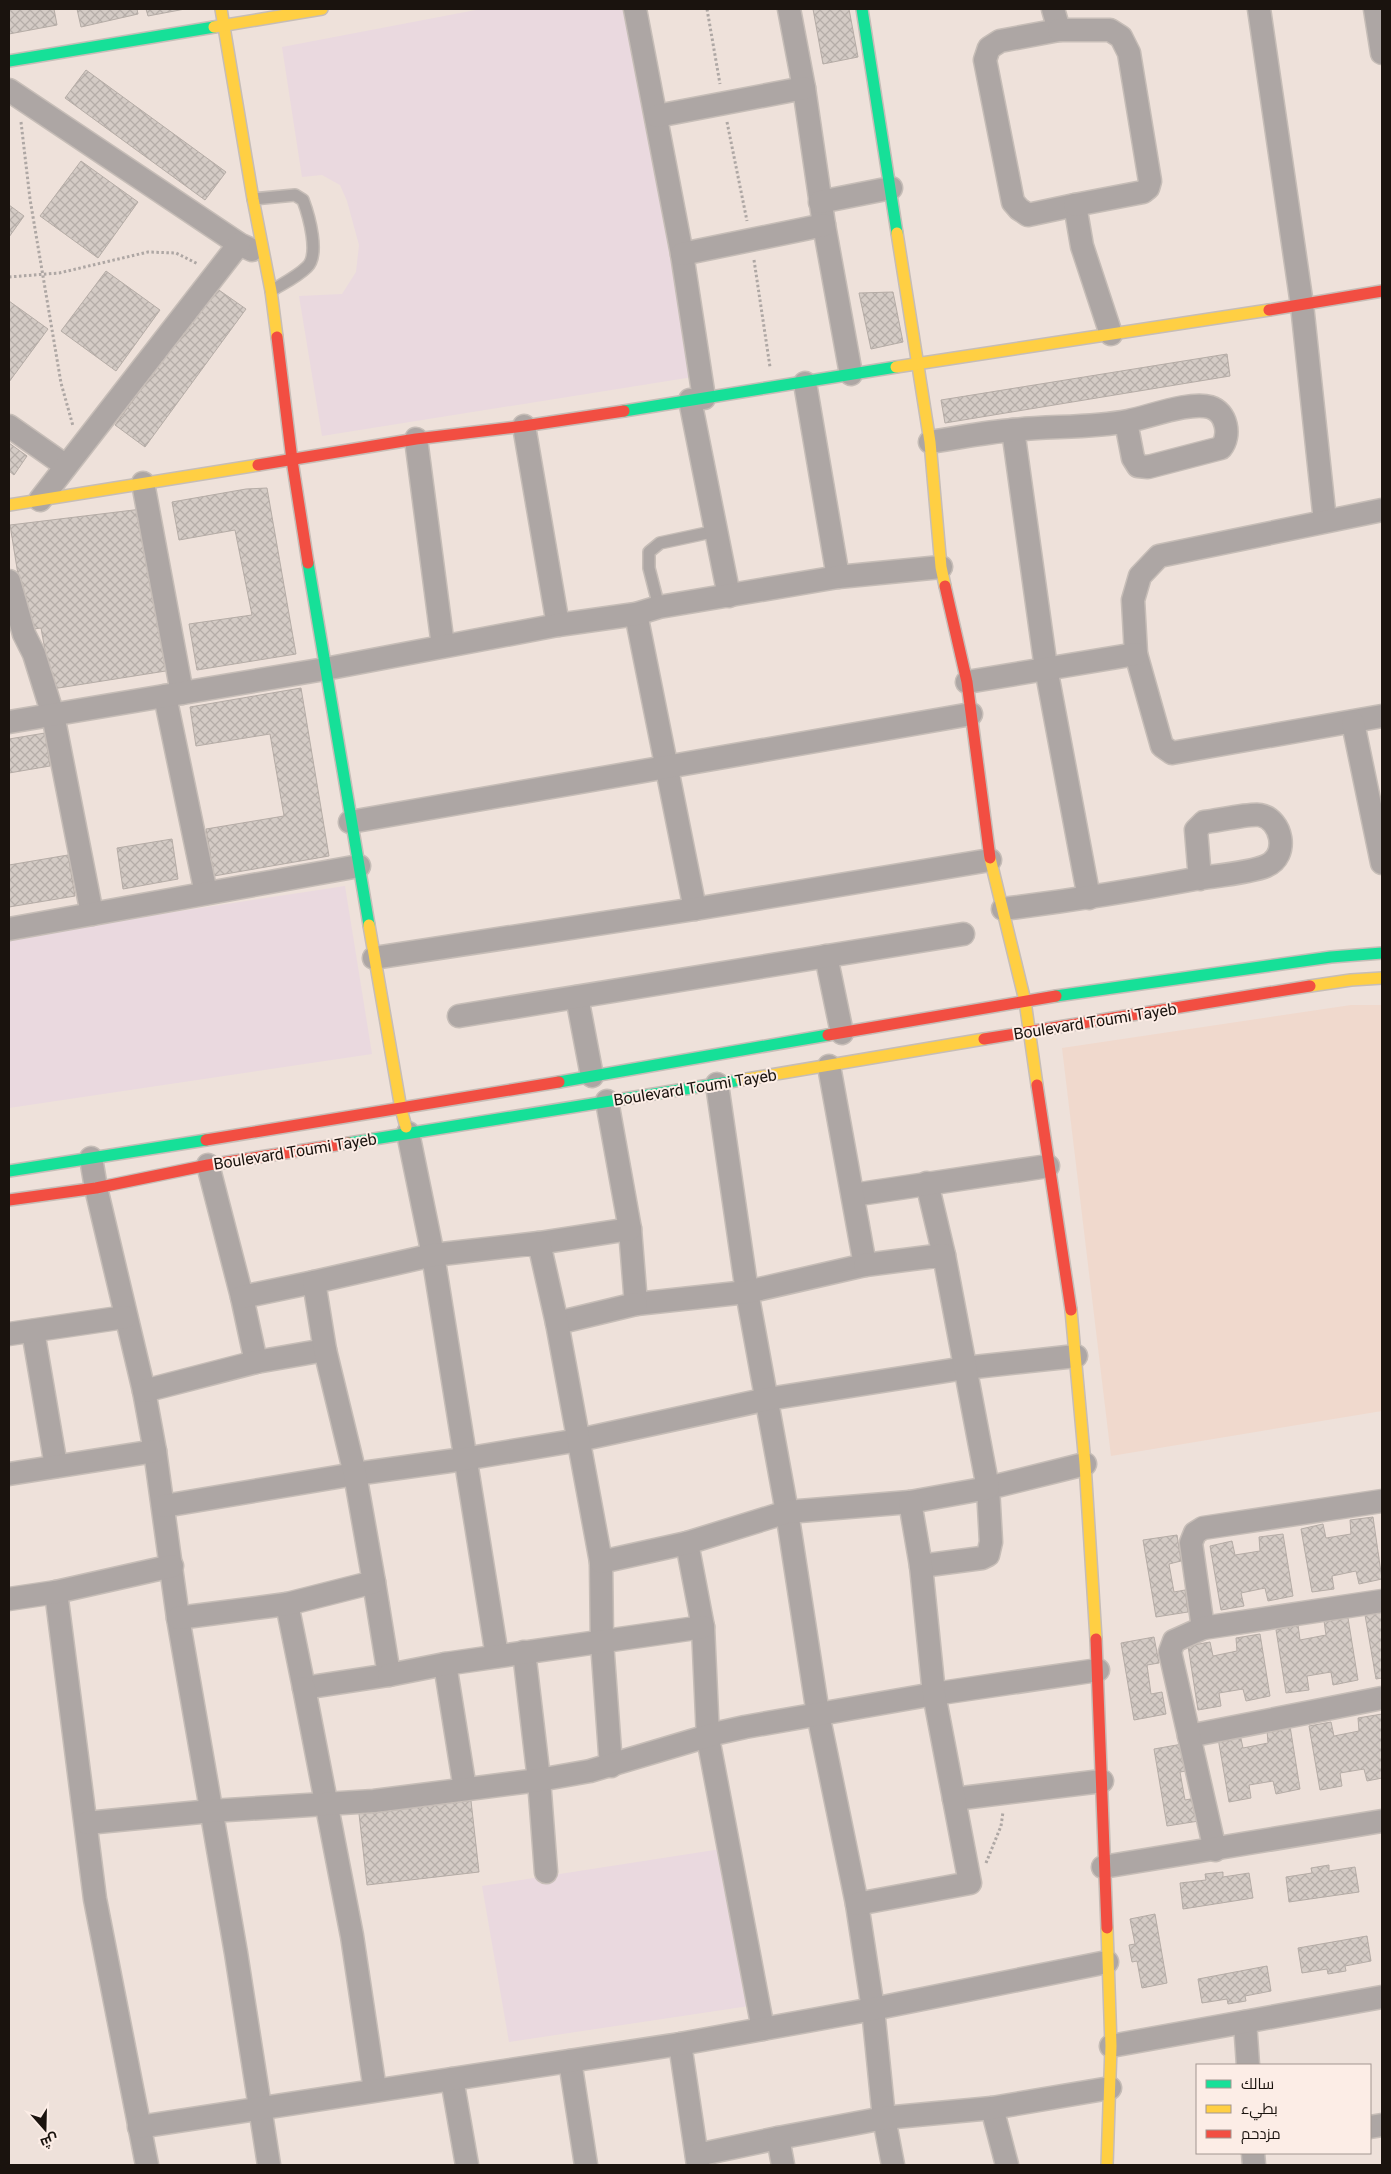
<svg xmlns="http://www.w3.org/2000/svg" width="1391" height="2174" font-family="Roboto,Cairo,sans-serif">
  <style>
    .education { fill: #ead9df }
    .built { fill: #f0d9cd }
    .building { fill: url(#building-cross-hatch); stroke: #b5aca6 }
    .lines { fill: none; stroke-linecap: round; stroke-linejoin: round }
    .lane-casing { stroke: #c6bdb7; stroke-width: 14 }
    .street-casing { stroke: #c6bdb7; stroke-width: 25 }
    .fast-casing { stroke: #c6bdb7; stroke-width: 14 }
    .slow-casing { stroke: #c6bdb7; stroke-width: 14 }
    .jam-casing { stroke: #c6bdb7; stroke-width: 14 }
    .path { stroke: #aea7a4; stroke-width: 3; stroke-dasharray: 2.5 2.5; stroke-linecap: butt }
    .lane { stroke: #ada6a4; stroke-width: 11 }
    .street { stroke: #ada6a4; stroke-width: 22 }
    .fast { stroke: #16e098; stroke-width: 11 }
    .slow { stroke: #ffcf43; stroke-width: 11 }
    .jam { stroke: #f24e42; stroke-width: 11 }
    .labels { text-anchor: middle; stroke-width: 4; stroke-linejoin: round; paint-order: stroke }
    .street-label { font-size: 16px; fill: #1a130e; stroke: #fcede6 }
  </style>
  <defs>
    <pattern id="building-cross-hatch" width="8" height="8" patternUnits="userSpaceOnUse" patternTransform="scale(1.25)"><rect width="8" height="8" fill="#d4cbc5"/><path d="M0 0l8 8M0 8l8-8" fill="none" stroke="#b5ada8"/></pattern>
  </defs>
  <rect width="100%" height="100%" fill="#eee1da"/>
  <g class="education">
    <polygon points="481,9 631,9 699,376 322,436 299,296 342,294 356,272 359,245 347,201 340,185 322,175 302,177 282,47"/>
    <polygon points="345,886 372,1054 9,1108 9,937"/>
    <polygon points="721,1849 749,2006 509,2042 482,1886"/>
  </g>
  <polygon class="built" points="1351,1005 1382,1005 1382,1411 1111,1456 1062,1048"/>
  <g class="building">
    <polygon points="9,9 54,9 57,25 9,34"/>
    <polygon points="77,9 137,9 138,14 81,27"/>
    <polygon points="146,9 185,9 148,16"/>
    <polygon points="813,9 849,9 858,57 823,64"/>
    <polygon points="86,70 226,172 205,200 65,98"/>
    <polygon points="81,161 138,202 98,258 40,216"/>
    <polygon points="9,205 24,216 9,237"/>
    <polygon points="106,271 160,310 116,371 61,331"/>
    <polygon points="216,288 246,309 145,447 115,425"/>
    <polygon points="893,292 903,342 871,349 859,293"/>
    <polygon points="9,301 48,329 9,382"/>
    <polygon points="1227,354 1230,376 945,423 941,400"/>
    <polygon points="9,443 27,456 14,475 9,471"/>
    <polygon points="267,488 296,654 197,670 189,624 252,615 235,530 179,540 172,502 246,489"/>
    <polygon points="142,509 172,670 52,689 41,628 27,630 10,525"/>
    <polygon points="301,688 329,856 214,876 206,829 284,816 270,734 196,746 190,707"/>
    <polygon points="45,733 50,766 9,773 9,739"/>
    <polygon points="172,839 178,879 123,889 117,848"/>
    <polygon points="68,855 75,896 9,907 9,865"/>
    <polygon points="1373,1517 1382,1579 1359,1584 1356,1571 1332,1576 1334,1589 1312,1592 1301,1529 1323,1524 1326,1538 1351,1534 1350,1520"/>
    <polygon points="1283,1534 1293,1596 1268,1601 1265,1588 1241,1593 1244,1606 1221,1610 1210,1546 1232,1541 1235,1555 1260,1551 1259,1537"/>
    <polygon points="1177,1535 1181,1561 1169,1564 1174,1592 1185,1590 1188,1612 1156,1617 1143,1540"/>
    <polygon points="1382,1612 1382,1678 1376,1679 1365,1615"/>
    <polygon points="1348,1618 1358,1680 1333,1685 1331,1672 1307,1676 1309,1690 1286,1693 1276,1630 1298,1625 1300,1640 1326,1635 1324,1621"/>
    <polygon points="1260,1634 1270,1696 1246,1701 1243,1689 1219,1693 1221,1706 1198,1710 1188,1646 1210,1642 1213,1656 1237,1651 1236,1638"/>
    <polygon points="1154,1637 1159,1663 1147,1665 1151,1694 1162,1692 1166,1714 1134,1720 1121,1643"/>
    <polygon points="1382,1714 1382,1778 1367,1781 1364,1769 1340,1773 1342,1786 1320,1790 1309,1726 1331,1722 1334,1736 1359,1731 1358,1718"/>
    <polygon points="1290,1726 1300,1789 1276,1794 1273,1781 1249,1785 1251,1798 1229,1802 1218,1738 1240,1734 1243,1748 1268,1743 1267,1730"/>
    <polygon points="1188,1743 1192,1770 1180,1772 1185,1800 1196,1798 1199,1821 1167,1826 1154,1749"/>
    <polygon points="470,1792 479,1872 367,1885 358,1805"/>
    <polygon points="1329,1865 1329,1871 1355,1867 1359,1892 1289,1902 1286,1877 1312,1873 1311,1868"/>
    <polygon points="1223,1872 1223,1877 1249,1873 1253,1898 1183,1909 1180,1883 1206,1880 1205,1874"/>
    <polygon points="1155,1914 1167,1983 1142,1988 1137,1961 1132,1962 1129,1945 1135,1944 1130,1919"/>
    <polygon points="1367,1936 1371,1961 1345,1966 1346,1971 1328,1974 1327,1969 1302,1973 1298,1948"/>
    <polygon points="1267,1966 1271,1991 1245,1996 1246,2001 1228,2004 1227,1999 1202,2003 1198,1979"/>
  </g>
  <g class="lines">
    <g class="lane-casing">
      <g id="lane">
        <path d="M253 199 295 195 303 200C309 216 320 255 307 267 297 277 282 284 271 291"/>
        <polyline points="659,607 649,568 649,552 660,543 716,531"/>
      </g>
    </g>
    <g class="street-casing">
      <g id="street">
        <polyline points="635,9 682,254 704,398"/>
        <polyline points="789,9 804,88 824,225 851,374"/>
        <polyline points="1053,9 1059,30 1000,41 989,48 985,60 1013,202 1019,209 1028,215 1075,205 1082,246 1111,334"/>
        <polyline points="1259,9 1302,305 1325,521"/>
        <polyline points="1375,9 1382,53"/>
        <polyline points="1059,30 1110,30 1121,37 1129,53 1150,181 1148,188 1143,192 1075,205"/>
        <polyline points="9,90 239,244 252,250"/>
        <polyline points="657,116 804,88"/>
        <polyline points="820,202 891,188"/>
        <polyline points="682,254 824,225"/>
        <polyline points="805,383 838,577"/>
        <polyline points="690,400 729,596"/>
        <polyline points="9,426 66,466"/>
        <polyline points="524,426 558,625"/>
        <polyline points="1013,430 1046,668 1089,898"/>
        <polyline points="416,439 443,646"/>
        <path d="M930 442C958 438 986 432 1013 430 1050 426 1092 428 1128 421 1149 417 1190 401 1210 407 1227 412 1231 436 1221 448L1148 467 1138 466 1133 458 1126 422"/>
        <polyline points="143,483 182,693"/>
        <polyline points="40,500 239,244"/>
        <polyline points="1382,510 1159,556 1140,576 1133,600 1136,654 1162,746 1172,753 1382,716"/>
        <polyline points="9,581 24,634 34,654 53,715 92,914"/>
        <polyline points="636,614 695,909"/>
        <polyline points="967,682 1136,654"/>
        <polyline points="165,696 206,893"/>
        <polyline points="9,722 325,669 558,625 636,614 659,607 838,577 941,567"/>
        <polyline points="1353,723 1382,863"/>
        <polyline points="350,822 971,714"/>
        <path d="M1003 909C1068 901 1131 891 1195 879 1213 876 1250 873 1266 866 1290 856 1282 819 1260 815 1250 813 1216 821 1204 822L1196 830 1200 879"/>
        <polyline points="9,929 359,866"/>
        <polyline points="826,956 842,1033"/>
        <polyline points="374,958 695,909 990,860"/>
        <polyline points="577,997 592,1076"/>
        <polyline points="459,1016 963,934"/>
        <polyline points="717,1084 747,1292 787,1512 818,1714 857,1904 873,2009 884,2118 893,2165"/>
        <polyline points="408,1133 433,1255 497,1656"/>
        <polyline points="91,1158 96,1188 144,1391 155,1451 178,1618 236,1953 269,2165"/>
        <polyline points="208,1165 242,1297 256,1362"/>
        <polyline points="927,1183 944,1255"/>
        <polyline points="853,1195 1048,1166"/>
        <polyline points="630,1229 636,1304 747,1292 865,1265 829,1066"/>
        <polyline points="539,1243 630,1229 607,1101"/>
        <polyline points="242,1297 314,1282"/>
        <polyline points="557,1323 636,1304"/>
        <polyline points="33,1331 56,1466"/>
        <polyline points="9,1334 125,1317"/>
        <polyline points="144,1391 256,1362 325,1350"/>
        <polyline points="9,1474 155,1451"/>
        <polyline points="164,1506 355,1474 464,1459 579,1440 768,1399 965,1368 1076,1356"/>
        <polyline points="687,1543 703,1627 708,1738 763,2029"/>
        <polyline points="601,1562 602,1642 611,1766"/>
        <polyline points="921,1566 982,1558 988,1555 991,1542 988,1488 1085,1464"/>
        <polyline points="56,1592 95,1899 147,2165"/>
        <polyline points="9,1599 56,1592 172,1566"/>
        <polyline points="287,1604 304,1688 389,1675 374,1582"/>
        <polyline points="178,1618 287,1604 374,1582 355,1474 325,1350 314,1282 433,1255 539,1243 557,1323 601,1562 687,1543 787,1512 910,1502 988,1488 944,1255 865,1265"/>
        <polyline points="1203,1628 1191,1543 1195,1533 1203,1528 1382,1501"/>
        <polyline points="524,1652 539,1780 546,1872"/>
        <polyline points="445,1664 465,1789"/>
        <polyline points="389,1675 445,1664 703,1627"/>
        <polyline points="304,1688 352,1936 375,2090"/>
        <polyline points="1189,1736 1382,1698"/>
        <polyline points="954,1799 1102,1781"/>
        <polyline points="87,1823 211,1811 374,1801 539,1780 590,1771 718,1733 745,1727 934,1694 1098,1670"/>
        <polyline points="1215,1850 1170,1652 1174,1641 1203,1628 1382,1601"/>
        <polyline points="1103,1867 1382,1821"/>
        <polyline points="857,1904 970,1883 934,1694 921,1566 910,1502"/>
        <polyline points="1245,2022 1248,2065"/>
        <polyline points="680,2044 698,2165"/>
        <polyline points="1111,2046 1382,1997"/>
        <polyline points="570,2061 586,2165"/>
        <polyline points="452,2079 467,2165"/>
        <polyline points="992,2108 1007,2165"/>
        <polyline points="139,2127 680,2044 873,2009 1107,1962"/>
        <polyline points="1370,2127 1382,2125"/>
        <polyline points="1253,2153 1254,2165"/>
        <polyline points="697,2155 778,2138"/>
        <polyline points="783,2165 778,2138 884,2118 992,2108 1110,2088"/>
      </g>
    </g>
    <g class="fast-casing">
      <g id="fast">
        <polyline points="862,9 897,233"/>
        <polyline points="9,61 214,27"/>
        <polyline points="624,411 896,367"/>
        <polyline points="308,563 369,925"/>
        <polyline points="1056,996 1331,957 1382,953"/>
        <polyline points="559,1082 828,1035"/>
        <polyline points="349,1143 741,1080"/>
        <polyline points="9,1171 206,1140"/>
      </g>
    </g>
    <g class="slow-casing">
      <g id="slow">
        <polyline points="221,9 253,199 271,291 277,337"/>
        <polyline points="214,27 322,9"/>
        <polyline points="897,233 930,442 941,567 945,586"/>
        <polyline points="896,367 1269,310"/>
        <polyline points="9,505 258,465"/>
        <polyline points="990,858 1025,1001 1037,1085"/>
        <polyline points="369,925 401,1109 406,1127"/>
        <polyline points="1310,986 1351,980 1382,978"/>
        <polyline points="741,1080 984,1039"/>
        <polyline points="1071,1310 1085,1464 1096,1639"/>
        <polyline points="1107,1928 1111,2046 1107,2165"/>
      </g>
    </g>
    <g class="jam-casing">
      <g id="jam">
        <polyline points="1269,310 1382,291"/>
        <polyline points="277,337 292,460 308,563"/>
        <polyline points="258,465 416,439 524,426 624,411"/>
        <polyline points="945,586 967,682 990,858"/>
        <polyline points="828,1035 1056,996"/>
        <polyline points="984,1039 1310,986"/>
        <polyline points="1037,1085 1071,1310"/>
        <polyline points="206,1140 559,1082"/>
        <polyline points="9,1200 96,1188 208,1165 349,1143"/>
        <polyline points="1096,1639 1107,1928"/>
      </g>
    </g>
    <g class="path">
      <polyline points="707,9 720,84"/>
      <polyline points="21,122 30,199 61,383 73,426"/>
      <polyline points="727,122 747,221"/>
      <polyline points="754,260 770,367"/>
      <polyline points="9,277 59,273 148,252 176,253 198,264"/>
      <polyline points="986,1863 1001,1826 1003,1812"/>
    </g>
    <use href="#lane" class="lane"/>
    <use href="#street" class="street"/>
    <use href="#fast" class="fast"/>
    <use href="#slow" class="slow"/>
    <use href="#jam" class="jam"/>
  </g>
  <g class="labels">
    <g class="street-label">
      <text transform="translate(1095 1021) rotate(-9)" y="6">Boulevard Toumi Tayeb</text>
      <text transform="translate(695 1087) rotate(-9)" y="6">Boulevard Toumi Tayeb</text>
      <text transform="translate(295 1151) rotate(-9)" y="6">Boulevard Toumi Tayeb</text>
    </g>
  </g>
  <rect width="1391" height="2174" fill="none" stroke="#1a130e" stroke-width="20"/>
  <rect x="1196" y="2064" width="175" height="90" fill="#fcede6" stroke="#a29690"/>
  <rect x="1206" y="2080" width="25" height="8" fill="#16e098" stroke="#a29690"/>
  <text x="1241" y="2089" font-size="15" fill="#1a130e">سالك</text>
  <rect x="1206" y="2105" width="25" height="8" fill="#ffcf43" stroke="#a29690"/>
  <text x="1241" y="2114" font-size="15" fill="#1a130e">بطيء</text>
  <rect x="1206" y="2130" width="25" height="8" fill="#f24e42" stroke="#a29690"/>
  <text x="1241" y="2139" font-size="15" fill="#1a130e">مزدحم</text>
  <g transform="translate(45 2129) rotate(160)" stroke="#fcede6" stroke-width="4" paint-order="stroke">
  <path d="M0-4L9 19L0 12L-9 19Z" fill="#1a130e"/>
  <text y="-8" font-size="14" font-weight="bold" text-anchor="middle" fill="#1a130e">ش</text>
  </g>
</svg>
